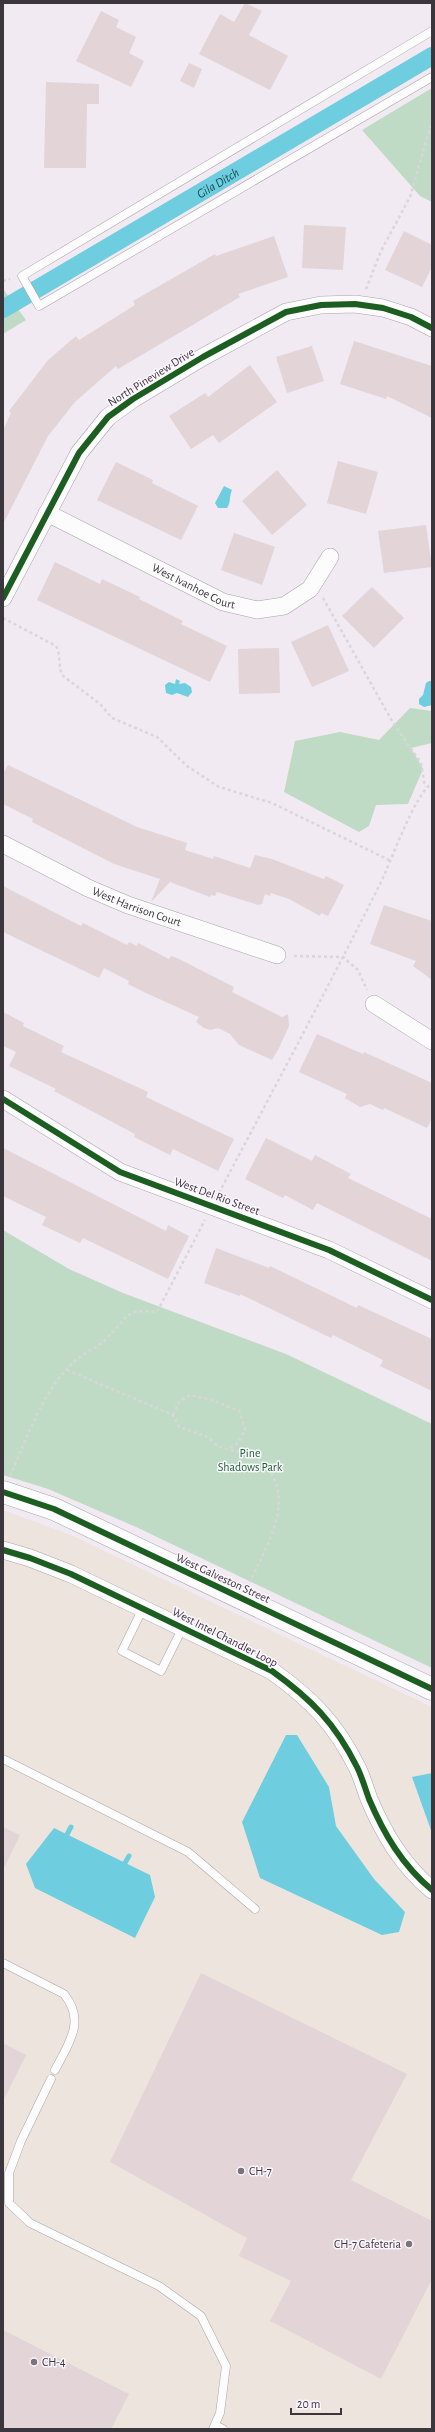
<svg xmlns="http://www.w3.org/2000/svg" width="435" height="2432" font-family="'Alegreya Sans',sans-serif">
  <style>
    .industrial { fill: #ede5dd }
    .green { fill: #c0dbc5 }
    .water { fill: #6ecdde }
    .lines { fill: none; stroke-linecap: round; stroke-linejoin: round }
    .stream { stroke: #6ecdde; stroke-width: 5 }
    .canal { stroke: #6ecdde; stroke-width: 18 }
    .building { fill: #e2d4d7 }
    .lane-casing { stroke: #a8a3a9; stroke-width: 9 }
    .street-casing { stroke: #a8a3a9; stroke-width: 18 }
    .secondary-casing { stroke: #a8a3a9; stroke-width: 23 }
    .path { stroke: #d8d6d8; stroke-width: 2.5; stroke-dasharray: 3 3; stroke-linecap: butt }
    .lane { stroke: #fdfcfd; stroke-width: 8 }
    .street { stroke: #fdfcfd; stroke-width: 17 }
    .secondary { stroke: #fdfcfd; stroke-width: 22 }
    .cycleway-casing { stroke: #fdf6ff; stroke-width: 8 }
    .cycleway { stroke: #1b5e20; stroke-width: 6 }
    .poi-dot { fill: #7a757b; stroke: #fdf6ff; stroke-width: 1.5 }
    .labels { text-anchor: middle; stroke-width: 3; stroke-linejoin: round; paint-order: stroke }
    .street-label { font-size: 12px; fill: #3a363b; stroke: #fdf6ff }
    .park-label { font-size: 12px; fill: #12672f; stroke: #fdf6ff }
    .poi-label { font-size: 12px; fill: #3a363b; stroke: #fdf6ff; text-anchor: start }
    .water-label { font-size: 13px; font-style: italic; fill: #114c54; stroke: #fdf6ff }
  </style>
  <rect width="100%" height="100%" fill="#f1eaf2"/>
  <polygon class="industrial" points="3,1510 71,1535 432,1707 432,2429 3,2429"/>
  <g class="green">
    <polygon points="432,88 432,202 420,196 362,130"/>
    <polygon points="3,289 26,320 3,334"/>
    <polygon points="410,708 432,711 432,743 411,748 423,769 408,804 376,805 369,826 359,832 284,792 295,741 340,732 379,740"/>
    <polygon points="3,1230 69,1269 123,1293 286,1354 432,1424 432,1668 136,1527 48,1489 3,1475"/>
  </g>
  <g class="water">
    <path d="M224 486 232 490C229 496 231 503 227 508H218L215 503Z"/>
    <polygon points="176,679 180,681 179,684 185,683 191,687 192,692 188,697 177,693 172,695 166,693 165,685 169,682 175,684"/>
    <polygon points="429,681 432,681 432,705 424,707 419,704 419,699 423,695 426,683"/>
    <polygon points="286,1735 297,1735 329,1787 336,1826 374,1879 405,1912 399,1932 382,1935 260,1878 242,1822"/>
    <polygon points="432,1773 432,1833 412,1777"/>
    <polygon points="54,1828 150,1875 155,1897 135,1938 35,1888 26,1864"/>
  </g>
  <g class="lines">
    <g class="stream">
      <polyline points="64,1840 71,1827"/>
      <polyline points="122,1868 129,1856"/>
    </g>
    <path class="canal" id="s1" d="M3 309 432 56"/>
  </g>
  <g class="building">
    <polygon points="245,3 262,11 249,35 288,56 270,90 199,54 220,14 234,22"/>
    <polygon points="101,11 119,20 116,27 136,37 129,53 144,61 131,87 76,61"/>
    <polygon points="189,63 202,69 194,88 180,81"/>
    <polygon points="46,82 99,84 99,104 87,104 86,168 44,168"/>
    <polygon points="304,225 346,227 343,270 302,268"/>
    <polygon points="404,231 432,245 432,267 422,287 385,270"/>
    <polygon points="274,236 288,277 238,294 240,297 118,369 116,366 75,402 48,436 3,524 3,430 11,413 9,411 48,360 76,336 79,340 135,305 133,301 215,254 216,256"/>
    <polygon points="354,341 432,366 432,418 387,396 386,399 340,384"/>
    <polygon points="312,346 324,381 287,393 276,357"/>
    <polygon points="250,365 277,402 219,443 213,435 191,449 169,416 205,393 208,397"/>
    <polygon points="338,461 378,472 366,514 327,503"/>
    <polygon points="116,462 153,480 152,483 198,506 181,540 97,500"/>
    <polygon points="277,470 307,505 272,535 242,501"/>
    <polygon points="426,525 432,567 384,573 378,531"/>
    <polygon points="234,533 275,547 262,585 221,570"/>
    <polygon points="55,562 100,584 102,579 140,597 139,599 183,621 181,624 227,646 210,682 37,600"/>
    <polygon points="372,587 404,618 374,648 342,616"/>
    <polygon points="328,625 349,671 312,687 291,642"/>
    <polygon points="279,648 280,693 239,694 238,649"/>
    <polygon points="8,765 137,827 187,843 185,850 213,859 214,856 250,868 255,855 272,859 324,879 326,876 344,885 328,916 321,913 320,916 289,899 271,893 270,896 265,894 262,904 258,905 217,892 215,896 211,895 210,897 170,882 151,902 160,879 114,864 32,822 33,819 3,804 3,774"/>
    <polygon points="3,886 81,926 83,923 127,945 129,942 137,946 138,943 169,959 171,956 179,959 234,987 232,992 282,1017 288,1014 289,1026 279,1048 272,1060 239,1045 230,1034 218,1028 210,1030 204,1028 196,1022 199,1017 146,993 128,984 129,981 104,968 99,978 3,932"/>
    <polygon points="384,905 432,921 432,980 413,966 416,961 370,944"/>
    <polygon points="3,1012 24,1023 23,1026 64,1046 61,1052 148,1092 146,1097 234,1139 218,1171 173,1149 170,1155 134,1137 135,1134 54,1091 56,1089 9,1066 16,1052 3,1046"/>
    <polygon points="317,1034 363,1054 364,1052 432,1083 432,1118 427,1128 384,1108 383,1110 370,1104 360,1107 345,1098 347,1094 299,1072"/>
    <polygon points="266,1138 312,1161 315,1155 351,1174 348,1178 432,1219 432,1261 317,1203 313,1210 285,1195 283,1198 245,1179"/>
    <polygon points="3,1148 166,1231 168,1225 189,1236 168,1279 83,1238 80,1243 42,1225 46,1217 3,1196"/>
    <polygon points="216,1248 269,1268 270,1266 357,1308 358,1305 432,1339 432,1391 380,1366 383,1360 333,1335 331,1338 240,1294 240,1296 204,1283"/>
    <polygon points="3,1827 20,1835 3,1870"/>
    <polygon points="201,1973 407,2074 351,2180 432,2221 432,2279 381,2379 270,2321 291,2281 239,2256 247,2238 110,2162"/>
    <polygon points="3,2043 26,2055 3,2101"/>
    <polygon points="3,2330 129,2394 111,2429 3,2429"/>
  </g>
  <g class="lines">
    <g class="lane-casing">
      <g id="lane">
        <polyline points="432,31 22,276 39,306 432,77"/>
        <polyline points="143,1608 122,1651 161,1671 183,1627"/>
        <polyline points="3,1759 188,1852 255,1909"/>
        <path d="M3 1963 64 1994C86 2021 69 2043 55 2070"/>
        <polyline points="51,2079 21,2141 9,2173 9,2203 30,2223 159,2286 201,2316 226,2366 220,2413 213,2429"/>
        <polyline points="215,2425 223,2429"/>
      </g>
    </g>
    <g class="street-casing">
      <g id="street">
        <path id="s2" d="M47 513 223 602 257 610 284 606 310 589 330 557"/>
        <polyline points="3,598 79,453 108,417 133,399 203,357 286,312 321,305 355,304 383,308 411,317 432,328"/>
        <path id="s3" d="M3 844 88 888 128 905 277 955"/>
        <polyline points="374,1004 432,1041"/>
        <polyline points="3,1099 120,1172 329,1250 432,1300"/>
        <path d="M3 1550 30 1558 71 1574 272 1671C311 1699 335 1723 357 1767 362 1777 365 1788 369 1799 384 1834 402 1865 432 1890"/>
      </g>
    </g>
    <g class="secondary-casing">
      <polyline id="secondary" points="3,1492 54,1509 432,1689"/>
    </g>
    <g class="path">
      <polyline points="3,281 10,279"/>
      <polyline points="366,289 381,251 410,197 432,121"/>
      <polyline points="323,598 392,721 421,763 425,787"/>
      <path d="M3 618 56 646C61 655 58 665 62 675L100 704 112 718 157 737 187 766 219 787 272 803 391 861"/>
      <polyline points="294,956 343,957 358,970 367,990"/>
      <path d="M219 1193C273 1090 328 988 380 884 392 860 413 797 432 783"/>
      <path d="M67 1370 173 1415 179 1427C188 1430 197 1433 205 1436 210 1439 215 1444 220 1447 230 1452 243 1450 253 1456 303 1489 268 1543 250 1582"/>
      <polyline points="173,1415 179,1402 190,1395 212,1400 239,1411 245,1430 238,1443 228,1449"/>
      <path d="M10 1476C28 1436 43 1388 77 1359 86 1352 97 1348 105 1340 127 1320 122 1308 157 1312L205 1220"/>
    </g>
    <use href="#lane" class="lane"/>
    <use href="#street" class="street"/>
    <use href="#secondary" class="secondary"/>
    <g class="cycleway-casing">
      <g id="cycleway">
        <polyline points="3,598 79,453 108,417 133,399 203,357 286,312 321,305 355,304 383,308 411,317 432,328"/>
        <polyline points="3,1099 120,1172 329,1250 432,1300"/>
        <polyline points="3,1492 54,1509 432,1689"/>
        <path d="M3 1550 30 1558 71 1574 272 1671C311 1699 335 1723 357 1767 362 1777 365 1788 369 1799 384 1834 402 1865 432 1890"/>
      </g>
    </g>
    <use href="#cycleway" class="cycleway"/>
  </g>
  <g class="poi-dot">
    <circle cx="241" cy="2171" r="4"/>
    <circle cx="409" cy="2244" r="4"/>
    <circle cx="34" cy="2362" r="4"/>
  </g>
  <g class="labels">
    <g class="street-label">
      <text transform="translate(151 377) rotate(-32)" y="4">North Pineview Drive</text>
      <text dy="4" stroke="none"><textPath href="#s2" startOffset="164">West Ivanhoe Court</textPath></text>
      <text dy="4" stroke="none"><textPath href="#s3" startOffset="148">West Harrison Court</textPath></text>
      <text transform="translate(217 1196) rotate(20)" y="4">West Del Rio Street</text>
      <text transform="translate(223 1578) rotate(25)" y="4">West Galveston Street</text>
      <text transform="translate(225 1637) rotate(27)" y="4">West Intel Chandler Loop</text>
    </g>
    <g class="park-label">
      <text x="250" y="1457">Pine<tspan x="250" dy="14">Shadows Park</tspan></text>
    </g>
    <g class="poi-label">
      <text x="249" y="2175">CH-7</text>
      <text x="401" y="2248" text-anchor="end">CH-7 Cafeteria</text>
      <text x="42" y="2366">CH-4</text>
    </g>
    <g class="water-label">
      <text dy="5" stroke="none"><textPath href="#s1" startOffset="249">Gila Ditch</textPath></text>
    </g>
  </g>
  <rect width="435" height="2432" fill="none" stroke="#3a363b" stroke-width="8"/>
  <path d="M291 2408v6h50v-6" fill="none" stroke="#3a363b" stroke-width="2"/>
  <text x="297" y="2408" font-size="12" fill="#3a363b" stroke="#fdf6ff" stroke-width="3" paint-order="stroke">20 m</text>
</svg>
